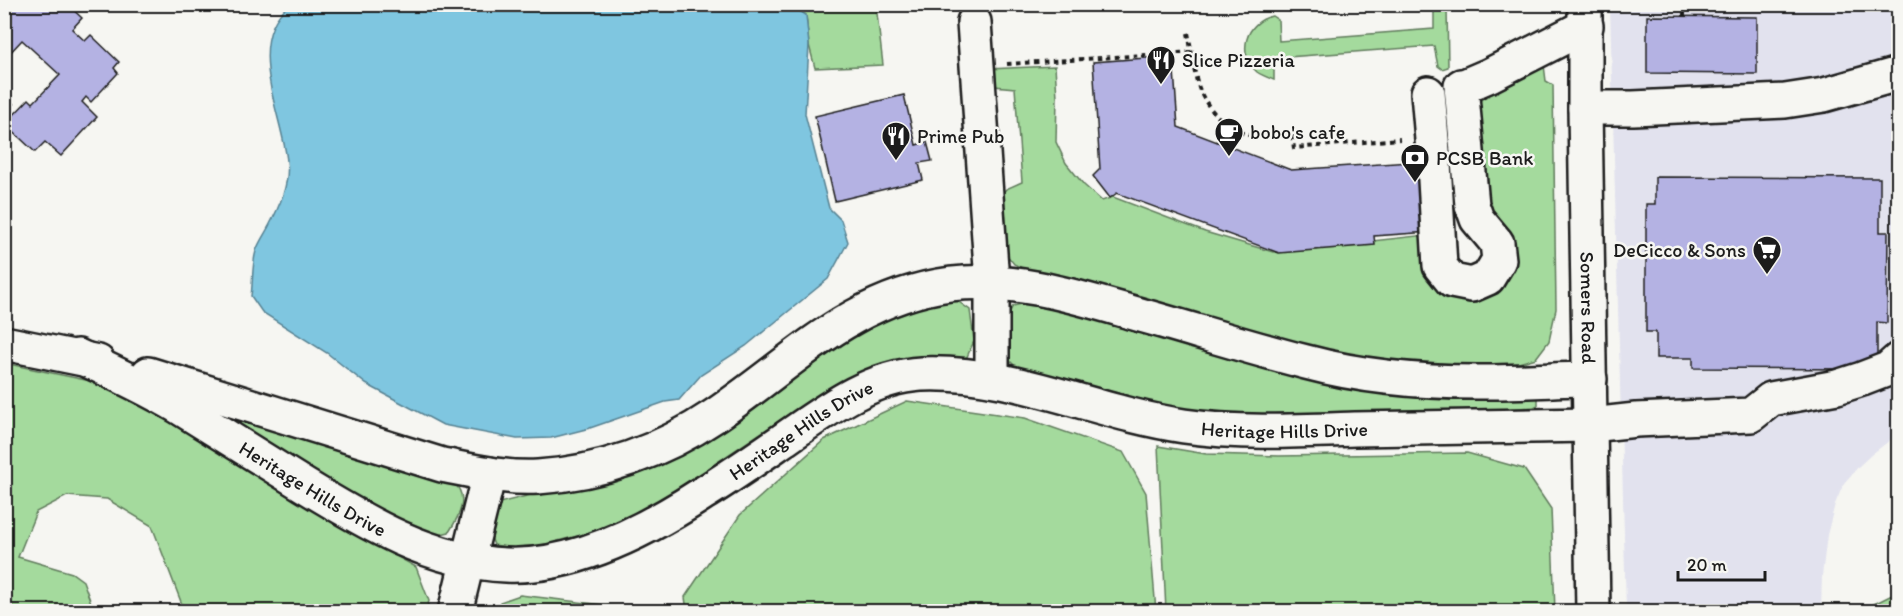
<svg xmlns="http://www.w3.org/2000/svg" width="1903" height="616" font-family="Itim,sans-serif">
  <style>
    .built { fill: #e2e2ee }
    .green { fill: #a4da9d; stroke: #607b5c; stroke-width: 1.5 }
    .water { fill: #7fc6e0; stroke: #578292; stroke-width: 1.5 }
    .building { fill: #b4b2e3; stroke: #1c1c1c; stroke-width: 1.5 }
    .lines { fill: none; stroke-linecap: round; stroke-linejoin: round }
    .minor-casing { stroke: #1c1c1c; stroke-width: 38 }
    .major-casing { stroke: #1c1c1c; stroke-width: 38 }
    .path { stroke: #1c1c1c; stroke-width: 4; stroke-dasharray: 4.5 4.5; stroke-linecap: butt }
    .minor { stroke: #f6f6f2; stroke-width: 33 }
    .major { stroke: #f6f6f2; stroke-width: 33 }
    .labels { text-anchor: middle; stroke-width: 5; stroke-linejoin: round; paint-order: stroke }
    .poi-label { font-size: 20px; fill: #1c1c1c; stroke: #f6f6f2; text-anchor: start }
    .street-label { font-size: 20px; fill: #1c1c1c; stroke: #f6f6f2 }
  </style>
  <rect width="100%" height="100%" fill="#f6f6f2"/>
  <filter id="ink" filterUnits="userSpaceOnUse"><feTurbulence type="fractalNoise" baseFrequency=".0167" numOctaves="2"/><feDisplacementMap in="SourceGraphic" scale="12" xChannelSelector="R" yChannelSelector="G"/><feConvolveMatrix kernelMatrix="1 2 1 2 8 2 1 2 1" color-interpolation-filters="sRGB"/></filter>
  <g filter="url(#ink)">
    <polygon class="built" points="1610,5 1898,5 1898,434 1872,454 1859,466 1844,483 1835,504 1827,535 1822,576 1821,611 1626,611"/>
    <g class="green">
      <polygon points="790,5 876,5 883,65 815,68 809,45 806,15"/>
      <path d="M1436 5H1443L1447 9 1448 67 1442 69 1438 66 1434 46 1274 58V80C1269 78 1261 75 1257 72 1236 53 1246 22 1272 16L1278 20 1279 41 1434 29V12Z"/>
      <polygon points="1544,65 1546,81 1553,85 1556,309 1549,341 1536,358 1512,365 1413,365 1324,352 1036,275 1014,264 1001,248 998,199 1006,189 1022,182 1015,88 994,86 989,69 1055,66 1057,97 1056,142 1066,163 1084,185 1102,201 1113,197 1205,232 1273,252 1426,235 1430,263 1499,283 1481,206 1477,103 1495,89"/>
      <polygon points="956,300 970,310 974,341 966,359 917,361 857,374 801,406 671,493 609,528 522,550 494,545 488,529 495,504 642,467 861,327 914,302"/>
      <polygon points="1030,302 1538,396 1538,405 1534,407 1445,413 1240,416 1190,412 1146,404 1017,368 1010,361 1007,345 1006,318 1013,306"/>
      <polygon points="4,363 100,383 165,413 306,506 416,567 429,601 426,611 188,611 183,607 152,526 107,499 67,496 36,512 18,557 72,573 83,581 94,611 5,611"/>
      <polygon points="907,401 1025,418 1123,452 1146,493 1156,611 687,611 685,597 740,515 824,440"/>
      <path d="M236 414 452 481C470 496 460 515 449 532L433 536 397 525 228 420Z"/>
      <polygon points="1158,446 1206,454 1279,456 1467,453 1524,469 1551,509 1555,611 1166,611"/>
      <polygon points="1898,592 1898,611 1862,611 1862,610"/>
      <polygon points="520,595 620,607 626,611 497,611 500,602"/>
    </g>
    <path class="water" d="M790 5 806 15 809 45 805 114 829 208 841 220 848 242 828 279 746 346 701 375 679 400 665 402 590 428 551 438 517 439 443 425 366 384 327 353 262 312 251 296C253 282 252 264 256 251 259 242 265 234 269 226 279 208 290 182 287 161 282 114 244 41 289 5Z"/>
    <g class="building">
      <polygon points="4,4 67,4 82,18 72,29 85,41 91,35 119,62 114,68 118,73 91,102 86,97 82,102 97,117 61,156 45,142 35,152 5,124 29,99 33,103 60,75 22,40 7,56 4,54"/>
      <polygon points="1647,16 1757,17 1757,74 1647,73"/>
      <polygon points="1173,56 1178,127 1291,170 1425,161 1426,166 1458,163 1460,187 1427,189 1430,232 1374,236 1375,245 1279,253 1117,193 1110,198 1093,176 1100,169 1093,62"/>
      <polygon points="904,95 916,145 927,142 932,161 919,163 923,180 835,201 815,116"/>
      <polygon points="1655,177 1880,178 1880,232 1888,232 1887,317 1887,323 1877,322 1877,367 1852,369 1693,368 1693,358 1656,358 1656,332 1646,332 1646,204 1655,204"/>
    </g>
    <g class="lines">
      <g class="minor-casing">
        <g id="minor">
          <polyline points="974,22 992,282 992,379"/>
          <polyline points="1469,84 1490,75 1586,26"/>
          <polyline points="1428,93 1434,163 1440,266 1452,281 1472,285 1488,278 1499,260 1497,243 1477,219 1472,205 1461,86"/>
          <polyline points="1585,108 1633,108 1785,101 1824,95 1898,74"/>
          <polyline points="4,343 98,362"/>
          <path id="s1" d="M78 356C113 372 147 388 179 407 221 433 262 459 304 485 366 523 431 562 506 565 573 568 647 530 702 494 730 477 757 458 783 440 825 411 869 377 921 374 1012 370 1096 413 1184 426 1240 434 1298 431 1355 429 1434 428 1512 426 1591 425L1636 420 1751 415 1771 399 1837 387 1862 379 1888 369 1898 360"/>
          <path d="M148 374 442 465C473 471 506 479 538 477 601 473 662 451 714 416 793 363 851 297 951 284 1012 277 1071 295 1130 312 1188 328 1247 347 1306 362 1366 378 1430 383 1493 382 1525 382 1558 379 1590 379"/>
          <polyline points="455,612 489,474"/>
        </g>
      </g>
      <g class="major-casing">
        <g id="major">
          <path id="s2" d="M1585 4V108L1593 612"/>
        </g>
      </g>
      <g class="path">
        <polyline points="1684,16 1684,4"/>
        <path d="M1188 33C1192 51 1193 71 1199 88 1206 108 1226 128 1245 134 1259 139 1277 136 1292 135L1294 148 1400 139"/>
        <polyline points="1007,64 1192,52"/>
        <polyline points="4,95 15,108"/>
      </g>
      <use href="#minor" class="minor"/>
      <use href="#major" class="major"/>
    </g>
  </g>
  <defs>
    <g id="restaurant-pin" transform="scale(1.5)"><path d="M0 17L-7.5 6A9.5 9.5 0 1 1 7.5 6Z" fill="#1c1c1c" stroke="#f6f6f2"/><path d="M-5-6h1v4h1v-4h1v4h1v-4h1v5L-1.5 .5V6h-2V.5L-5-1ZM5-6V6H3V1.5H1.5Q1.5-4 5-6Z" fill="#fff"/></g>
    <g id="cafe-pin" transform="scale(1.5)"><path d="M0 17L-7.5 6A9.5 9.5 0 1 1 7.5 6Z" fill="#1c1c1c" stroke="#f6f6f2"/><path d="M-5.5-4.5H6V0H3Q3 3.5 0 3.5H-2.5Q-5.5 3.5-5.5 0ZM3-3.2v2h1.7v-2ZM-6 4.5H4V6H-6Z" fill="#fff"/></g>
    <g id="bank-pin" transform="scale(1.5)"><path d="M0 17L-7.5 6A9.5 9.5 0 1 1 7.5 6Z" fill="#1c1c1c" stroke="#f6f6f2"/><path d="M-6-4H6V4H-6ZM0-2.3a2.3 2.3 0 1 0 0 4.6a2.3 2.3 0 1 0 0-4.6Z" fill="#fff"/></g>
    <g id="supermarket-pin" transform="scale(1.5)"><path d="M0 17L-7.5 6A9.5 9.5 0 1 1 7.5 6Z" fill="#1c1c1c" stroke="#f6f6f2"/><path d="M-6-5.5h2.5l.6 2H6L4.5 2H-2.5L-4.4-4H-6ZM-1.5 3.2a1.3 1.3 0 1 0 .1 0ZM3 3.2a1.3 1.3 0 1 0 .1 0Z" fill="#fff"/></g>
  </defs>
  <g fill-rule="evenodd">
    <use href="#restaurant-pin" x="1161" y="60"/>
    <use href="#cafe-pin" x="1229" y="132"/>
    <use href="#restaurant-pin" x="896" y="136"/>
    <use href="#bank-pin" x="1415" y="158"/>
    <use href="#supermarket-pin" x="1767" y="250"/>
  </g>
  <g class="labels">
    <g class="poi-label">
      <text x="1182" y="67">Slice Pizzeria</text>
      <text x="1250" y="139">bobo's cafe</text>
      <text x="917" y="143">Prime Pub</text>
      <text x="1436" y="165">PCSB Bank</text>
      <text x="1746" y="257" text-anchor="end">DeCicco &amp; Sons</text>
    </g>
    <g class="street-label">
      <text dy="7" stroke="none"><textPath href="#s2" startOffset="304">Somers Road</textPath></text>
      <text dy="7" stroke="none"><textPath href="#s1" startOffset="1314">Heritage Hills Drive</textPath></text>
      <text dy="7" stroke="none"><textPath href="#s1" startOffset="810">Heritage Hills Drive</textPath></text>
      <text dy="7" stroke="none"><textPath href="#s1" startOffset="270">Heritage Hills Drive</textPath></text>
    </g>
  </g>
  <rect width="1903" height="616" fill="none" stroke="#f6f6f2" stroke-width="24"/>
  <rect x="12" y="12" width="1879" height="592" fill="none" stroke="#1c1c1c" stroke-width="2" filter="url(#ink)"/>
  <path d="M1678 571v9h87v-9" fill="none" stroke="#1c1c1c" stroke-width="3"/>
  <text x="1687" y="571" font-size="18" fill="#1c1c1c" stroke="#f6f6f2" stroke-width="4.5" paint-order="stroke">20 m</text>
</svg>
